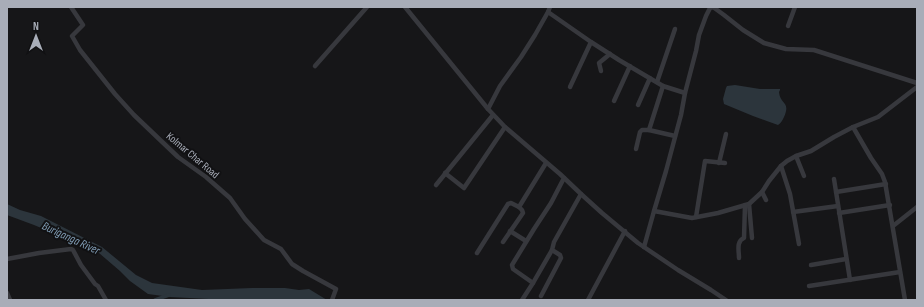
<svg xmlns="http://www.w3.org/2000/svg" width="924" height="307" font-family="'Sofia Sans Condensed',sans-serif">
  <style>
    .water { fill: #2c353c }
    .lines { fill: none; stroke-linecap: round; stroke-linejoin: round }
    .canal { stroke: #2c353c; stroke-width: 3.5 }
    .minor { stroke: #37383d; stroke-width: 4.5 }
    .labels { text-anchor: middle; stroke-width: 4; stroke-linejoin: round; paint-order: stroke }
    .street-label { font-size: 11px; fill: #a8adb8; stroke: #111113 }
    .water-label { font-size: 12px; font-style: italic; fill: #7f9bb3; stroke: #111113 }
  </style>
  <rect width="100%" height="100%" fill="#161618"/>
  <g class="water">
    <path d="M735 85 760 89H780V90L779 92C780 105 791 101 784 117 782 121 781 123 778 125L753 116 724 104 723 99 726 88 727 86Z"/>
    <polygon points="7,204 20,210 41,216 102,247 136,275 152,283 202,290 252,288 285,288 299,290 309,289 327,300 301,300 298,299 208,299 170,297 148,294 130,281 120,271 99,253 70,240 34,225 7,215"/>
  </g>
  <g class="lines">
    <polyline class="canal" points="155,300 169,295"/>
    <g class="minor">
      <polyline points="71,7 83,25 72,36 80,50 115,94 134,115 178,157 206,177 230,198 245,219 264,240 281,249 292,264 303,271 336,289 332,300"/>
      <polyline points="405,7 488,109 505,127 560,174 581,194 602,213 638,243 678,270 711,290 726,300"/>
      <polyline points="713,7 724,15 743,30 764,43 786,49 814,50 917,83"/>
      <polyline points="548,12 591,42 570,87"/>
      <polyline points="788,26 795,7"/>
      <polyline points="591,42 619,60 663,86 685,93"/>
      <polyline points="315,66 367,7"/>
      <polyline points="601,71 599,63 610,54"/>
      <polyline points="657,82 675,29"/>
      <polyline points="614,101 630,66"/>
      <polyline points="638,105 650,78"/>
      <polyline points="488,109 500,86 521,57 535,35 548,12 550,7"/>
      <polyline points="853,127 871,158 882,174 885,182 905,300"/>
      <polyline points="649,130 663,86"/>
      <polyline points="636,149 640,132 642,130 649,130 675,136"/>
      <polyline points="796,156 804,176"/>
      <polyline points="719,163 726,134"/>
      <polyline points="781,166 790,194 799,244"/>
      <polyline points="445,173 464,188 505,127"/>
      <polyline points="834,179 850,280"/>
      <polyline points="436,185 493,115"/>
      <polyline points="762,192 766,200"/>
      <polyline points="836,192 886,184"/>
      <polyline points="749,204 752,238"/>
      <polyline points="654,211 666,171 674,141 681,115 685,93 696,51 699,35 706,16 710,8 713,7"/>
      <polyline points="793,212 838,206"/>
      <polyline points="839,213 890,205"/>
      <polyline points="696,217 705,161 725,163"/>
      <polyline points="893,226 917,207"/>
      <polyline points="510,231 526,241"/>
      <polyline points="503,242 523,213 522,210 519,207"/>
      <polyline points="644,247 654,211 692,218 718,213 749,204 762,192 769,181 781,166 787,161 796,156 811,151 834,137 853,127 878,117 917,87"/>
      <polyline points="477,253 508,204 511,203 519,207 546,163"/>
      <path d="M739 258C739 251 736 241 744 238L745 205"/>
      <polyline points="7,259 39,253 71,249 73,250 81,265 95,284 98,286 106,300"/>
      <polyline points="811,265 846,259"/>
      <polyline points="533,283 513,269 512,265 534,229 551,203 564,178"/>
      <polyline points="809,286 900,272"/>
      <polyline points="7,293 10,300"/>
      <polyline points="541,296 561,258 560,255 552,250 554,242 581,194"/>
      <polyline points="522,300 533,283 552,250"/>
      <polyline points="588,300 625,231"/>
    </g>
  </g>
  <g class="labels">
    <g class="street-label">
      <text transform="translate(193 155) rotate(40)" y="4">Kolmar Char Road</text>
    </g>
    <g class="water-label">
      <text transform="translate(71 238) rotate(25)" y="4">Buriganga River</text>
    </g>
  </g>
  <rect width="924" height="307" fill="none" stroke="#a8adb8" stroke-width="16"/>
  <g transform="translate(36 36)" stroke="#111113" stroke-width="3" paint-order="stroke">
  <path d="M0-3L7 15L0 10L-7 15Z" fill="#a8adb8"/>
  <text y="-6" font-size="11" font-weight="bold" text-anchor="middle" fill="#a8adb8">N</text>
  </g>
</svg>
